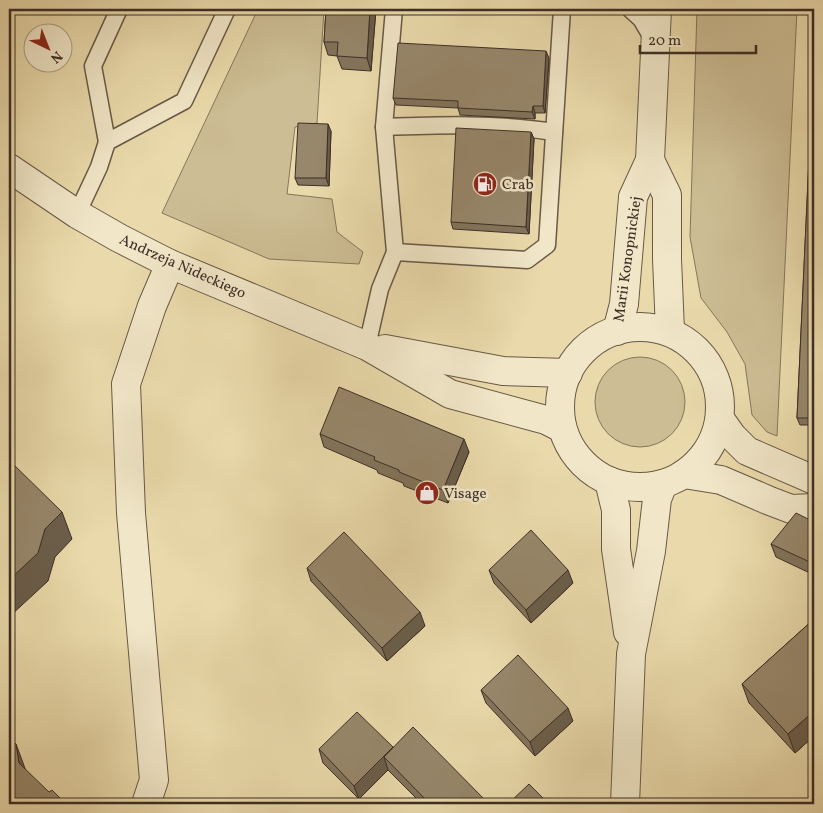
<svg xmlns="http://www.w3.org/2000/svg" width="823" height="813" font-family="Vollkorn,serif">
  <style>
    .green { fill: #cdbd94; stroke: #85765d }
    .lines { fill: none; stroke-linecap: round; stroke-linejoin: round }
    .service-casing { stroke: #685947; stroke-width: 19 }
    .minor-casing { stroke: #685947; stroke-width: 30 }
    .tertiary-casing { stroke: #685947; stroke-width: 30 }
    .service { stroke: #f1e7c8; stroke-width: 16 }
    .minor { stroke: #f1e7c8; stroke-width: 28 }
    .tertiary { stroke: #f1e7c8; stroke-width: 28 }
    .wall { fill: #82745c; stroke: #3d2e26 }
    .shaded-wall { fill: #6a5e4b; stroke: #3d2e26 }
    .building { fill: #97876b; stroke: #3d2e26 }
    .labels { text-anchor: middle; stroke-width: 5; stroke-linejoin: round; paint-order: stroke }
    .poi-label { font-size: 15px; fill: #3d2e26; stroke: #f1e7c8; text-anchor: start }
    .street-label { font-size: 15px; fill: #3d2e26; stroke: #f1e7c8 }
  </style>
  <rect width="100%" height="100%" fill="#eadaab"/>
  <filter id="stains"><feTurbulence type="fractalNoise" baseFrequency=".004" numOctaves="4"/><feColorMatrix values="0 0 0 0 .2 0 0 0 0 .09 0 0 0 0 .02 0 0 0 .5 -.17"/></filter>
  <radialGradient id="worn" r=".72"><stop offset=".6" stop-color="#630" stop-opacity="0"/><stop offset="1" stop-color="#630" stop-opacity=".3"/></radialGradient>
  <g class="green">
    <polygon points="258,9 324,9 317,123 295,127 287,194 332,199 337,232 363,252 359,264 269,259 162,213"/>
    <polygon points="697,9 797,9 777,436 767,432 752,415 745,364 727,332 701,298 690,237"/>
    <circle cx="640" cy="402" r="45"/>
  </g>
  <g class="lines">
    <g class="service-casing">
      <g id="service">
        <polyline points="630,9 641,19 654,41"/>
        <path d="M384 127C441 125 497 123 554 132"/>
        <polyline points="107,142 93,66 119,9"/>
        <polyline points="77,214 99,167 107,142 184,101 227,9"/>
        <polyline points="395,252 527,260 547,245 562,9"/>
        <polyline points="367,346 380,289 395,252 384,127 394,9"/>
      </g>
    </g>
    <g class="minor-casing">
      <polyline id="minor" points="146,804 154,780 131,513 126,384 152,306 170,264"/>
    </g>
    <g class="tertiary-casing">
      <g id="tertiary">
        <polyline points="650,160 667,195 667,259 670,331"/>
        <polyline points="9,168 77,214 119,238 170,264 367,346 450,394 546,420 562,428"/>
        <circle cx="640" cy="407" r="80"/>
        <polyline points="617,331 624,304 633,197 650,160 657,9"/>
        <polyline points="385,349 503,371 568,373"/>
        <polyline points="720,419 732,436 747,451 814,480"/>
        <polyline points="684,474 721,480 770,501 791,509 814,508"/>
        <polyline points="609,481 616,510 616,549 628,632"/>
        <polyline points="625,804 631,654 651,551 657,499 663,484"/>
      </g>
    </g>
    <use href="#service" class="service"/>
    <use href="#minor" class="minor"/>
    <use href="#tertiary" class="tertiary"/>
  </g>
  <g class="wall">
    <polygon points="326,9 376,9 371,71 342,69 337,56 328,55 324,42"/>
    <polygon points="814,51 814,425 800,425 797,418"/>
    <polygon points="549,58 545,113 535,113 535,119 460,115 458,108 396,105 393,98"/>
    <polygon points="331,131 329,186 298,185 295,178"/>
    <polygon points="531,132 534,139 529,234 453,229 451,222"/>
    <polygon points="320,434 469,452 448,503 404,486 403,483 378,473 377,470 324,447"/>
    <polygon points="814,522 814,575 776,557 771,544"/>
    <polygon points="307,568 425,626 387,661 311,581"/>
    <polygon points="489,570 573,583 531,623 494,583"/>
    <polygon points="814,619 814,736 795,753 749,703 742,684"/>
    <polygon points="481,690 573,721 535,756 486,703"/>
    <polygon points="393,747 489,804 422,804 388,770 359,799 323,763 319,749"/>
  </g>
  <g class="shaded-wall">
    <polygon points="370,9 376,9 371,71 367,58"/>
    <polygon points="546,51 549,58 545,113 543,106"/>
    <polygon points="533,106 535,113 535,119 532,112"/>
    <polygon points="328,124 331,131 329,186 326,178"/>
    <polygon points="531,132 534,139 529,234 526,227"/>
    <polygon points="464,439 469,452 448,503 443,490"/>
    <polygon points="62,512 72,539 55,557 48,581 9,617 9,580 45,529"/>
    <polygon points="568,570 573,583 531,623 526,610"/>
    <polygon points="420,612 425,626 387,661 382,648"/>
    <polygon points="568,708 573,721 535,756 530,742"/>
    <polygon points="814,711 814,736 795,753 788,734"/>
    <polygon points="16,744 26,771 19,763"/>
    <polygon points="393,747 384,757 388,770 359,799 354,786"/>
  </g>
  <g class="building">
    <polygon points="326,9 370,9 367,58 337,56 338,42 324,42"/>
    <polygon points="398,43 546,51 543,106 533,106 532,112 458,108 458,101 393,98"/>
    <polygon points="814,51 814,418 797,418"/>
    <polygon points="298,123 328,124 326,178 295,178"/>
    <polygon points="456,128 531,132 526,227 451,222"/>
    <polygon points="339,387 464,439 443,490 399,472 399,470 374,460 375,457 320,434"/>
    <polygon points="12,463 62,512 45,529 38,553 9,580 9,466"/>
    <polygon points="796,513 814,522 814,564 771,544"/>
    <polygon points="531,530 568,570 526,610 489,570"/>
    <polygon points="344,532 420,612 382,648 307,568"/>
    <polygon points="814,619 814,711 788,734 742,684"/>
    <polygon points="518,655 568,708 530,742 481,690"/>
    <polygon points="357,712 393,747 354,786 319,749"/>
    <polygon points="413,727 489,804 430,804 384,757"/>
    <polygon points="9,737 16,744 19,763 49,792 52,790 61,799 74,803 74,804 9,804"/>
    <polygon points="529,784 549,804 508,804"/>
  </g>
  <defs>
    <g id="fuel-disc" transform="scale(1.25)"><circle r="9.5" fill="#8f2418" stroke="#f1e7c8"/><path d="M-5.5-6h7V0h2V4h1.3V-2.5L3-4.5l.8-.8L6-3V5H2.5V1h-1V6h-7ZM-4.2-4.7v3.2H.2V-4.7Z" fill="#fff"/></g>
    <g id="shop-disc" transform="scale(1.25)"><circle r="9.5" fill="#8f2418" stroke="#f1e7c8"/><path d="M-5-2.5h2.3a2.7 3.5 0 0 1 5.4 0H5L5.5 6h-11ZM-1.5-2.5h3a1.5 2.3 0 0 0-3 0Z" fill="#fff"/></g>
  </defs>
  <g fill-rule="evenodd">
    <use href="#fuel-disc" x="485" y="184"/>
    <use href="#shop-disc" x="427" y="493"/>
  </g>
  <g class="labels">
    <g class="poi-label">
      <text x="502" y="189">Crab</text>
      <text x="444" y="498">Visage</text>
    </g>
    <g class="street-label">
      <text transform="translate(627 259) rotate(-82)" y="5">Marii Konopnickiej</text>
      <text transform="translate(183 266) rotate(24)" y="5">Andrzeja Nideckiego</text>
    </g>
  </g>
  <rect width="823" height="813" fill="none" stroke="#eadaab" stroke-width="30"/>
  <rect x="10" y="10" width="803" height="793" fill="none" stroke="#3d2e26" stroke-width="2.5"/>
  <rect x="15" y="15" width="793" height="783" fill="none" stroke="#3d2e26"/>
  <g transform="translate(48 48) rotate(137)"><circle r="24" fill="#f1e7c8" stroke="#a99d87"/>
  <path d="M0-4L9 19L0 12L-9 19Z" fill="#8f2418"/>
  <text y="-8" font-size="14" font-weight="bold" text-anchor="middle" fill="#3d2e26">N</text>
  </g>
  <path d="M640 45v8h116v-8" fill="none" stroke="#3d2e26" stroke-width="2.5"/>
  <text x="648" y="45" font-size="15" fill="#3d2e26" stroke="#f1e7c8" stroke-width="4" paint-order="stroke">20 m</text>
  <rect width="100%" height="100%" filter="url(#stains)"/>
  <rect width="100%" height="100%" fill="url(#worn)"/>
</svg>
